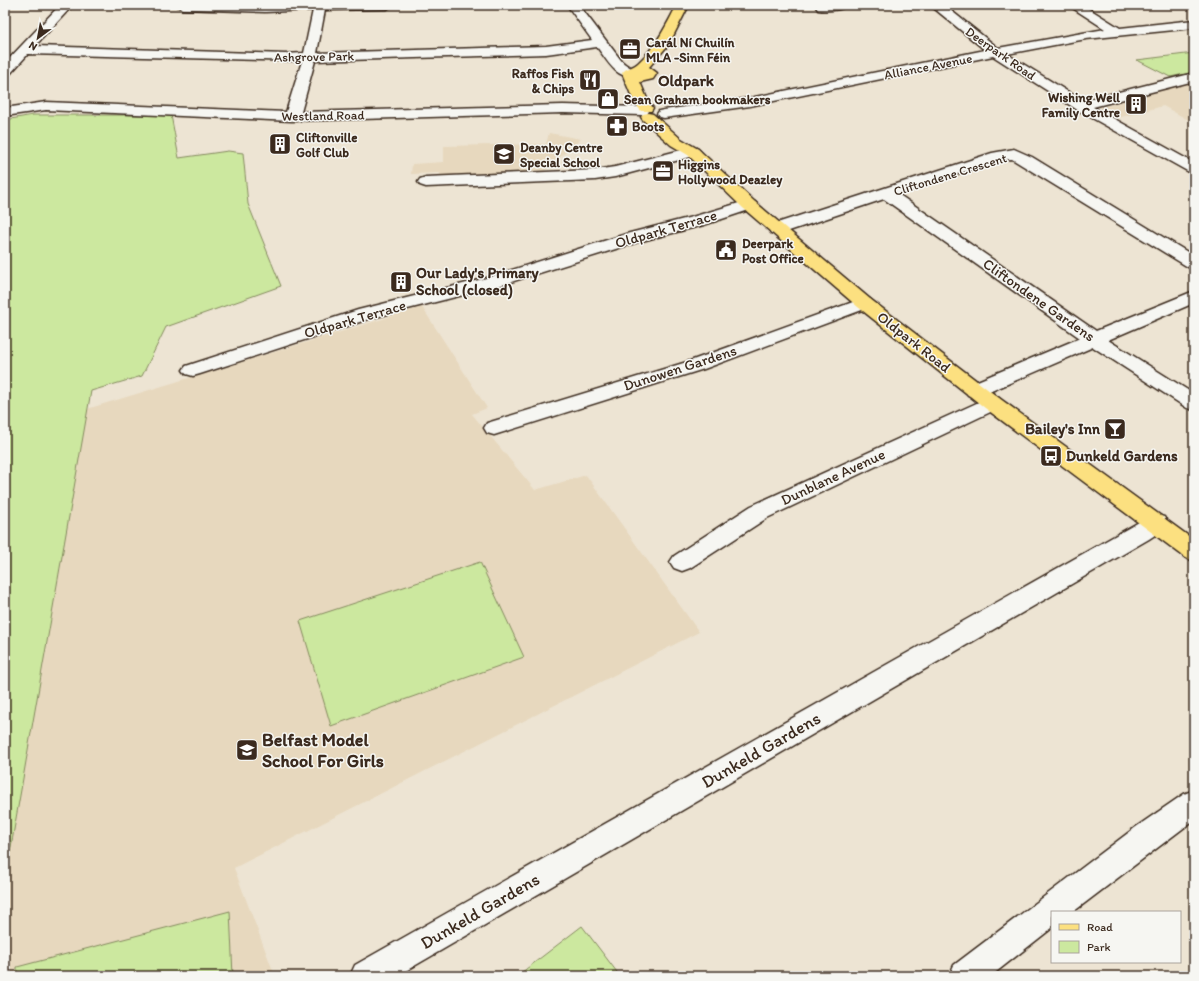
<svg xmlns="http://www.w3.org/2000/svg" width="1199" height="981" font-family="Itim,sans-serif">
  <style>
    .built { fill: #e7d8be }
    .green { fill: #cce89f; stroke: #84895e }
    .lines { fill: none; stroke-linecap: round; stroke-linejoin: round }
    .minor-casing { stroke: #3b2a1e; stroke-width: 3 }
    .major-casing { stroke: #3b2a1e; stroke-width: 3 }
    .minor { fill: #f6f6f2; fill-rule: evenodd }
    .major { fill: #fce080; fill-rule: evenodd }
    .labels { text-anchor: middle; stroke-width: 3; stroke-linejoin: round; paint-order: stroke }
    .far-poi-label { font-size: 13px; font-weight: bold; fill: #3b2a1e; stroke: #f6f6f2; text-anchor: start }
    .far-street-label { font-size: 13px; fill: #3b2a1e; stroke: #f6f6f2 }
    .street-label { font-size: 15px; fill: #3b2a1e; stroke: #f6f6f2 }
    .poi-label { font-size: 15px; font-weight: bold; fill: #3b2a1e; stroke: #f6f6f2; text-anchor: start }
    .far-district-label { font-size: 16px; font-weight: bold; fill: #3b2a1e; stroke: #f6f6f2 }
    .near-poi-label { font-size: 18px; font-weight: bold; fill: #3b2a1e; stroke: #f6f6f2; text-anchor: start }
    .near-street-label { font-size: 18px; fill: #3b2a1e; stroke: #f6f6f2 }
  </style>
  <rect width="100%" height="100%" fill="#ede4d3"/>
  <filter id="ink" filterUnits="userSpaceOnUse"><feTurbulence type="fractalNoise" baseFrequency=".025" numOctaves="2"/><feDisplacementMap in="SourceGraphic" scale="8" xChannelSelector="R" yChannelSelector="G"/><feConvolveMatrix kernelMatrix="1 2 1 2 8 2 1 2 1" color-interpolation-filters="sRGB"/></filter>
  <g filter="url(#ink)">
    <g class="built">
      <polygon points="1191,82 1194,83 1194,123 1163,106 1114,119 1096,109"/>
      <polygon points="549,133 581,139 542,173 441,177 440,173 411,174 412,164 444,162 444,146 546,144"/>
      <polygon points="422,307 487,408 472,414 535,490 586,475 699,632 234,868 275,976 5,976 5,881 87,409"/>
    </g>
    <g class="green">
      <polygon points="1194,53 1194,72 1170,77 1137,60"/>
      <polygon points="33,115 171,115 179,158 228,151 243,153 248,204 281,286 166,327 142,376 91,391 5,881 5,120"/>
      <polygon points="480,562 524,657 331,726 300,621"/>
      <polygon points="230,911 233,976 17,976 17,967"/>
      <polygon points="582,926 620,976 517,976"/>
    </g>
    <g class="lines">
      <g class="minor-casing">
        <g id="minor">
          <path d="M60 5H73L35 46 285 54 304 53 313 10 265 12 182 9 176 5H393L387 9 325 10 317 53 546 46 592 40 567 5H579L620 59C624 65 632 67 636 73L634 76C616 80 606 58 597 47L546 54 315 61 301 112 563 105 642 107 647 108 649 111 647 114 642 115 563 113 292 121 46 110 5 116V108L46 102 286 112 302 61 28 54 10 74 5 75V63Z"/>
          <path d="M817 5H847C842 11 825 11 818 10L816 7Z"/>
          <polygon points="930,5 944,5 998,48 1105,29 1068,5 1083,5 1120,28 1194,20 1194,28 1086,39 1007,54 1083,101 1194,73 1194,81 1093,107 1194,163 1194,174 1189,172 1076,109 993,56 750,106 664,118 659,117 657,114 659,111 664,110 750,98 985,50"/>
          <polygon points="693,147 698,149 701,152 698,155 615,177 595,180 426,187 420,185 418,182 420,179 426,177 595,170 615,167"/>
          <polygon points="1014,149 1032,157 1194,256 1194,268 1188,267 1012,159 999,160 898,194 1096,331 1194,291 1194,303 1108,340 1194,394 1194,410 1187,408 1093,347 982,395 975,397 968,395 965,390 968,385 1080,338 884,199 783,233 777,234 771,233 769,229 771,225 992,153"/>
          <polygon points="749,200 755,202 757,205 755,208 704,225 638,242 495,287 372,318 200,374 193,376 186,374 183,370 186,366 358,310 483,279 626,234 692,217"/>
          <polygon points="864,298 870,299 873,303 870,307 704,369 494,435 487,433 484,428 487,423 690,361"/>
          <polygon points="992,396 999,398 1002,403 999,408 767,518 690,568 682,571 674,568 670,562 674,556 751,506"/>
          <polygon points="1156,515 1164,517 1167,523 1164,529 1149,539 397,976 350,976 355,965 1148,517"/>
          <polygon points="1194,790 1194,820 1073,912 1052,912 1052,928 991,976 949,976 954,965 1136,827 1184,794"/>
        </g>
      </g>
      <g class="major-casing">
        <g id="major">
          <path d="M677 5H689L669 44 649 67 657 73 653 79 640 82 648 101 653 108 651 111H641L634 102 622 73C627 67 633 68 638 63 656 47 666 26 677 5Z"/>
          <polygon points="648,113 653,114 681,139 698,149 755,202 870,299 999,398 1194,540 1194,561 1186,558 985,408 858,307 743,208 688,155 671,145 643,120 641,117 643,114"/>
        </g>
      </g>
      <use href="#minor" class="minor"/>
      <use href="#major" class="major"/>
    </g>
  </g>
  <defs>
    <g id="office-square" transform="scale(1.15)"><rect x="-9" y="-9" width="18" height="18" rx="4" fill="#3b2a1e" stroke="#f6f6f2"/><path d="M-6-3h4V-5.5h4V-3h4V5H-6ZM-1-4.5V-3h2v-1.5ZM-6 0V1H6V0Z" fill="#fff"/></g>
    <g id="restaurant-square" transform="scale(1.15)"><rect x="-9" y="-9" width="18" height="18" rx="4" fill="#3b2a1e" stroke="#f6f6f2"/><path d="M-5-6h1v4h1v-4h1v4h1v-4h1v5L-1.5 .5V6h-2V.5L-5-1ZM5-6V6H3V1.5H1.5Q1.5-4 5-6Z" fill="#fff"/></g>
    <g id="shop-square" transform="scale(1.15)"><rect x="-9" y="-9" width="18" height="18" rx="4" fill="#3b2a1e" stroke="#f6f6f2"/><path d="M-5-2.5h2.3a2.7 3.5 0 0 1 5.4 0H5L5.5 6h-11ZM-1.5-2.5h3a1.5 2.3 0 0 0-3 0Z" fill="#fff"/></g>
    <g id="building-square" transform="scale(1.15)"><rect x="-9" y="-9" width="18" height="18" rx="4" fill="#3b2a1e" stroke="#f6f6f2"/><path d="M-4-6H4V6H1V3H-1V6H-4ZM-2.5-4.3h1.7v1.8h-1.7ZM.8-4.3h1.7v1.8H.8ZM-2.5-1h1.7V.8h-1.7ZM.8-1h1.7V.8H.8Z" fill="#fff"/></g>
    <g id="pharmacy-square" transform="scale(1.15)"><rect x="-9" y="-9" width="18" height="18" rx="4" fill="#3b2a1e" stroke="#f6f6f2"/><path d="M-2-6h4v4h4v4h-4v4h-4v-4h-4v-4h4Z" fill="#fff"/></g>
    <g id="school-square" transform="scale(1.15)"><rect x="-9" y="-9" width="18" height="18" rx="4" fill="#3b2a1e" stroke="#f6f6f2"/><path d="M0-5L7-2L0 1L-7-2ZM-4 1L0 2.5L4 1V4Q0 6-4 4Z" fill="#fff"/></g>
    <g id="civic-square" transform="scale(1.15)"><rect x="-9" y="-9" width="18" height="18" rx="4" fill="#3b2a1e" stroke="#f6f6f2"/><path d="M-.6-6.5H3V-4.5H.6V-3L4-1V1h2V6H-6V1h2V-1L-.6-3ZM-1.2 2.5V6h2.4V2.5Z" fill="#fff"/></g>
    <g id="bar-square" transform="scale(1.15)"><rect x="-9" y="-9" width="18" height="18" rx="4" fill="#3b2a1e" stroke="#f6f6f2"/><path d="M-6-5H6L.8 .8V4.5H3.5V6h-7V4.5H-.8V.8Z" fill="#fff"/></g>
    <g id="bus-square" transform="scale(1.15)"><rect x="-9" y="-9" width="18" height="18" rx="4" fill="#3b2a1e" stroke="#f6f6f2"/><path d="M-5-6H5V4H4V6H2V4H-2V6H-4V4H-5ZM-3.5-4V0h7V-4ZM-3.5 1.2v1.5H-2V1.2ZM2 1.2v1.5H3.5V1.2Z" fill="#fff"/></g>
  </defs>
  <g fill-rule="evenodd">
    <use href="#office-square" x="630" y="49"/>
    <use href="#restaurant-square" x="590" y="80"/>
    <use href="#shop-square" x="608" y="99"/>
    <use href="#building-square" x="1136" y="104"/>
    <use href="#pharmacy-square" x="617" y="126"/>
    <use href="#building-square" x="280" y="144"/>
    <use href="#school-square" x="504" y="154"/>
    <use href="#office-square" x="663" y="171"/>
    <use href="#civic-square" x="726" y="250"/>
    <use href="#building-square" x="401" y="282"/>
    <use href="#bar-square" x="1115" y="429"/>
    <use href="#bus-square" x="1051" y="456"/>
    <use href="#school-square" x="247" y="750"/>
  </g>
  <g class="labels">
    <g class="far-poi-label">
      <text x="646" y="47">Carál Ní Chuilín<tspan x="646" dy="15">MLA -Sinn Féin</tspan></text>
      <text x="574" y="78" text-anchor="end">Raffos Fish<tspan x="574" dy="15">&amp; Chips</tspan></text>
      <text x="1120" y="102" text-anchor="end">Wishing Well<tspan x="1120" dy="15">Family Centre</tspan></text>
      <text x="624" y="104">Sean Graham bookmakers</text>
      <text x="632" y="131">Boots</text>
      <text x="296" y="142">Cliftonville<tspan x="296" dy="15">Golf Club</tspan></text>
      <text x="520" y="152">Deanby Centre<tspan x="520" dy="15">Special School</tspan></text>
      <text x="678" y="169">Higgins<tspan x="678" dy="15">Hollywood Deazley</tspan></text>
      <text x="742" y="248">Deerpark<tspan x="742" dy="15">Post Office</tspan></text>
    </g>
    <g class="far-street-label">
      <text transform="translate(1001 53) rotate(35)" y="5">Deerpark Road</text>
      <text transform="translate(314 56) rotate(-1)" y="5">Ashgrove Park</text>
      <text transform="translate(928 66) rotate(-11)" y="5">Alliance Avenue</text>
      <text transform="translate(323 115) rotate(-1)" y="5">Westland Road</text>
      <text transform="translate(950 174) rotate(-17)" y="5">Cliftondene Crescent</text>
    </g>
    <g class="street-label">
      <text transform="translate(666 229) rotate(-16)" y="5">Oldpark Terrace</text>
      <text transform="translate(1039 300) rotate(35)" y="5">Cliftondene Gardens</text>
      <text transform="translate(355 319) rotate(-16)" y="5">Oldpark Terrace</text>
      <text transform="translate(914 342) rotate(38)" y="5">Oldpark Road</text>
      <text transform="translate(680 368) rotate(-18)" y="5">Dunowen Gardens</text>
      <text transform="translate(833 477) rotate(-25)" y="5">Dunblane Avenue</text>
    </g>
    <g class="poi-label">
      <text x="416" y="278">Our Lady's Primary<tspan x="416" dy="17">School (closed)</tspan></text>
      <text x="1100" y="434" text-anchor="end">Bailey's Inn</text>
      <text x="1066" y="461">Dunkeld Gardens</text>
    </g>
    <g class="far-district-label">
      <text x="686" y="86">Oldpark</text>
    </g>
    <g class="near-poi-label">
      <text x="262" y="746">Belfast Model<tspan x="262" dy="21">School For Girls</tspan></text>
    </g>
    <g class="near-street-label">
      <text transform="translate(761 750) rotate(-30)" y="6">Dunkeld Gardens</text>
      <text transform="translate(480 911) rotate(-30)" y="6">Dunkeld Gardens</text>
    </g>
  </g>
  <rect width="1199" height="981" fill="none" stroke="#f6f6f2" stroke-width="20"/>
  <rect x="10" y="10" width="1179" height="961" fill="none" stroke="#3b2a1e" stroke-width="1.5" filter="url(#ink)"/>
  <rect x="1051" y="911" width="130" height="52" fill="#f6f6f2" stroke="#aba49d"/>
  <rect x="1059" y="924" width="20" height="6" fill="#fce080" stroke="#aba49d"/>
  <text x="1087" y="931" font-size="12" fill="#3b2a1e">Road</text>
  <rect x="1059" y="941" width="20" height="12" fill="#cce89f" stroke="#aba49d"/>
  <text x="1087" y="951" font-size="12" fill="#3b2a1e">Park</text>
  <g transform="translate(38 38) rotate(212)" stroke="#f6f6f2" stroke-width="3" paint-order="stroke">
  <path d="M0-3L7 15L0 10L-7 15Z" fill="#3b2a1e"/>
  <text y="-6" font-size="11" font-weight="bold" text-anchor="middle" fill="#3b2a1e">N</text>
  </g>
</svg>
